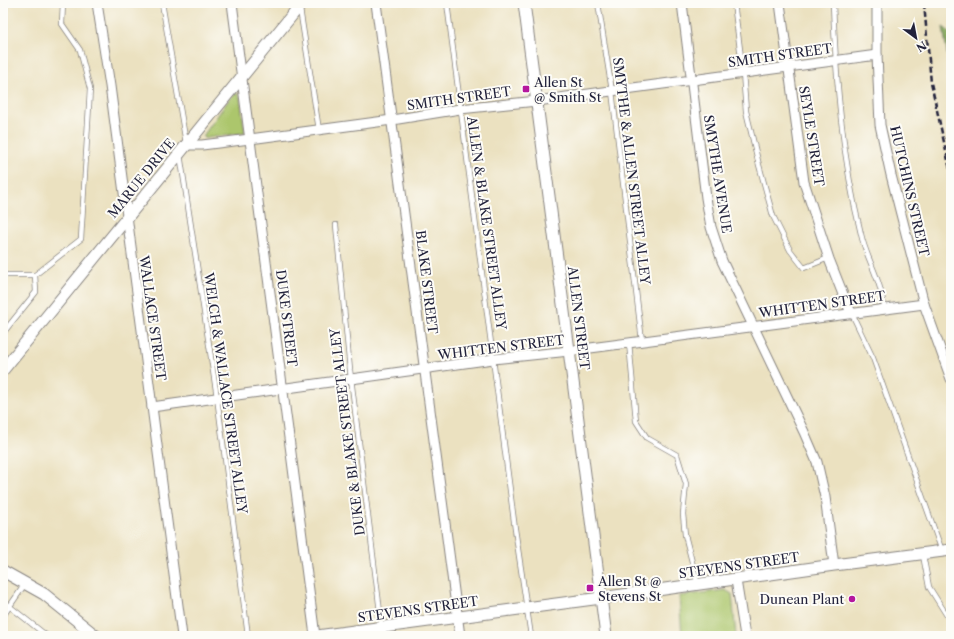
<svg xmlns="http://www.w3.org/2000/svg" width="954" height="639" font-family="'Libre Caslon Text',serif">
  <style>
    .green { fill: #acc66c; stroke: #677454 }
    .forest { fill: #89ab60; stroke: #56664e }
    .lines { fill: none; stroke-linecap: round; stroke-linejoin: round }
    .service-casing { stroke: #86827e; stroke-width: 6 }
    .minor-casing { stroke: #86827e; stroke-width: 11 }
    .tertiary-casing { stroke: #86827e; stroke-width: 13 }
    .service { stroke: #fff; stroke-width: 4.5 }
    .minor { stroke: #fff; stroke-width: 9 }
    .tertiary { stroke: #fff; stroke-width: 11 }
    .rail { stroke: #22223b; stroke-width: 2.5; stroke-dasharray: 6 3; stroke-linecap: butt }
    .poi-dot { fill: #b5179e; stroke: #fdfcf7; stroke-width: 1.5 }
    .labels { text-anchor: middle; stroke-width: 4; stroke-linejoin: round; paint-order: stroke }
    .street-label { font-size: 13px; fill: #22223b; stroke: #fdfcf7 }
    .poi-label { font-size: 13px; fill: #22223b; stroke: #fdfcf7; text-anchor: start }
  </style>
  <rect width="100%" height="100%" fill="#fdfcf7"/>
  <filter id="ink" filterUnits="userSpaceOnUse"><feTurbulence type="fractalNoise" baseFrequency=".025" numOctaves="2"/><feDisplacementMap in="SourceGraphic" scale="8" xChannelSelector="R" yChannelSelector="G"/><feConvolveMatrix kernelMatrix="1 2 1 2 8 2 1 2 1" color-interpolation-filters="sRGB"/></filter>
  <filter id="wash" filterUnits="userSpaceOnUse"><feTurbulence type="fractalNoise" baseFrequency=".012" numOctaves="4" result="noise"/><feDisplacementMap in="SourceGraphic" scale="16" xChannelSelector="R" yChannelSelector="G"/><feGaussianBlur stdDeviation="0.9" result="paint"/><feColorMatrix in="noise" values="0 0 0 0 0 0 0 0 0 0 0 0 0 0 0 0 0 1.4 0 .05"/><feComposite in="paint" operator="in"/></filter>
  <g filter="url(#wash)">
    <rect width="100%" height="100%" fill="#ebe1c0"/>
    <g class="green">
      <polygon points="237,93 240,97 245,133 205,138 203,136 230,98"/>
      <polygon points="725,590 732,594 736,636 682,636 679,596"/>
    </g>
    <polygon class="forest" points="943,27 951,33 951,79"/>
  </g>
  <g filter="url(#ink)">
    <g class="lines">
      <g class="service-casing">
        <g id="service">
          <polyline points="162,3 186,143"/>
          <polyline points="447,3 515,529 531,636"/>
          <polyline points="598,3 612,91 642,341"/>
          <polyline points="734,3 743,73 746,111 759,165 773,216 790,250 804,268 826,259 829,259"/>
          <path d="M833 3C836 81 842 158 861 234 865 253 875 270 880 288 882 295 883 302 885 309"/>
          <polyline points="300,9 319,130"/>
          <polyline points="180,154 217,397 248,636"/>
          <polyline points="336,225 350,370 382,628 384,636"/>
          <polyline points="3,275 35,275 81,239 90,89 80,50 62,24 63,3"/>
          <polyline points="852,314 873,358 942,551"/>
          <polyline points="3,333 36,292 35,275"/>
          <polyline points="629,342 636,421 647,438 677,455 686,484 683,514 685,535 698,585"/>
          <polyline points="923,555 929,587 951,622"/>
          <polyline points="3,601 47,636"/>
          <polyline points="3,616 25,584"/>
        </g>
      </g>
      <g class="minor-casing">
        <g id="minor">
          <polyline points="97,3 110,86 182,636"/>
          <polyline points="232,3 315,636"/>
          <polyline points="376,3 460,636"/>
          <polyline points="682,3 706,198 711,227 722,261 804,432 817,462 825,497 834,565"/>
          <polyline points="780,3 804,182 829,259 846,302 852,314"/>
          <polyline points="877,3 877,55 880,125 891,175 924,304 951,379"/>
          <polyline points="186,145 202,145 250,139 392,120 460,109 537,101 877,55"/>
          <polyline points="152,407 493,359 560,352 924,304"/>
          <polyline points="736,580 745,636"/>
        </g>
      </g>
      <g class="tertiary-casing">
        <g id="tertiary">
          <polyline points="524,3 606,636"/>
          <polyline points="3,370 302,3"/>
          <polyline points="3,571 44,594 96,636"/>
          <polyline points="317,636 601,598 834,565 951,550"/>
        </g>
      </g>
      <use href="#service" class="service"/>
      <use href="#minor" class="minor"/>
      <use href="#tertiary" class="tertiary"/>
      <polyline class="rail" points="924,3 931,83 951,174"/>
    </g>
  </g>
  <g class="poi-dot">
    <rect x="522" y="85" width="8" height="8" rx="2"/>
    <rect x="586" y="584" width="8" height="8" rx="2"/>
    <circle cx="852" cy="599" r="4"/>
  </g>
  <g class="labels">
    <g class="street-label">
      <text transform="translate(780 55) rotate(-8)" y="5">SMITH STREET</text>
      <text transform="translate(459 98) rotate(-8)" y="5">SMITH STREET</text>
      <text transform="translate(812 136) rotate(81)" y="5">SEYLE STREET</text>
      <text transform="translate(632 171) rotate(83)" y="5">SMYTHE &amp; ALLEN STREET ALLEY</text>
      <text transform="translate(718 174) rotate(81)" y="5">SMYTHE AVENUE</text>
      <text transform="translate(141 178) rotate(-51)" y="5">MARUE DRIVE</text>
      <text transform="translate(910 191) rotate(77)" y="5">HUTCHINS STREET</text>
      <text transform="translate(487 223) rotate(82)" y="5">ALLEN &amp; BLAKE STREET ALLEY</text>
      <text transform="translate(427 282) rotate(83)" y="5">BLAKE STREET</text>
      <text transform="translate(822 304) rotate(-8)" y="5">WHITTEN STREET</text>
      <text transform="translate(153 318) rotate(82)" y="5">WALLACE STREET</text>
      <text transform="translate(287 318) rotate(83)" y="5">DUKE STREET</text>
      <text transform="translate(579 318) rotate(83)" y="5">ALLEN STREET</text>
      <text transform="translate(501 347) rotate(-7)" y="5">WHITTEN STREET</text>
      <text transform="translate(226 393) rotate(82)" y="5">WELCH &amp; WALLACE STREET ALLEY</text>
      <text transform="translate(347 432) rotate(-97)" y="5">DUKE &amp; BLAKE STREET ALLEY</text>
      <text transform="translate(739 565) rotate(-8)" y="5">STEVENS STREET</text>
      <text transform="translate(418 609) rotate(-8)" y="5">STEVENS STREET</text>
    </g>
    <g class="poi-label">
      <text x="534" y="87">Allen St<tspan x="534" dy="15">@ Smith St</tspan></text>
      <text x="598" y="586">Allen St @<tspan x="598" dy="15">Stevens St</tspan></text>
      <text x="844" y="604" text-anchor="end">Dunean Plant</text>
    </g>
  </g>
  <rect width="954" height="639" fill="none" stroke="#fdfcf7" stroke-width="16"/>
  <g transform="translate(916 38) rotate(148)" stroke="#fdfcf7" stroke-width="3" paint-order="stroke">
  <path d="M0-3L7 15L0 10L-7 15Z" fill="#22223b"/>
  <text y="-6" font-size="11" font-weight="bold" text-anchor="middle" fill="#22223b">N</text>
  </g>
</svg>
